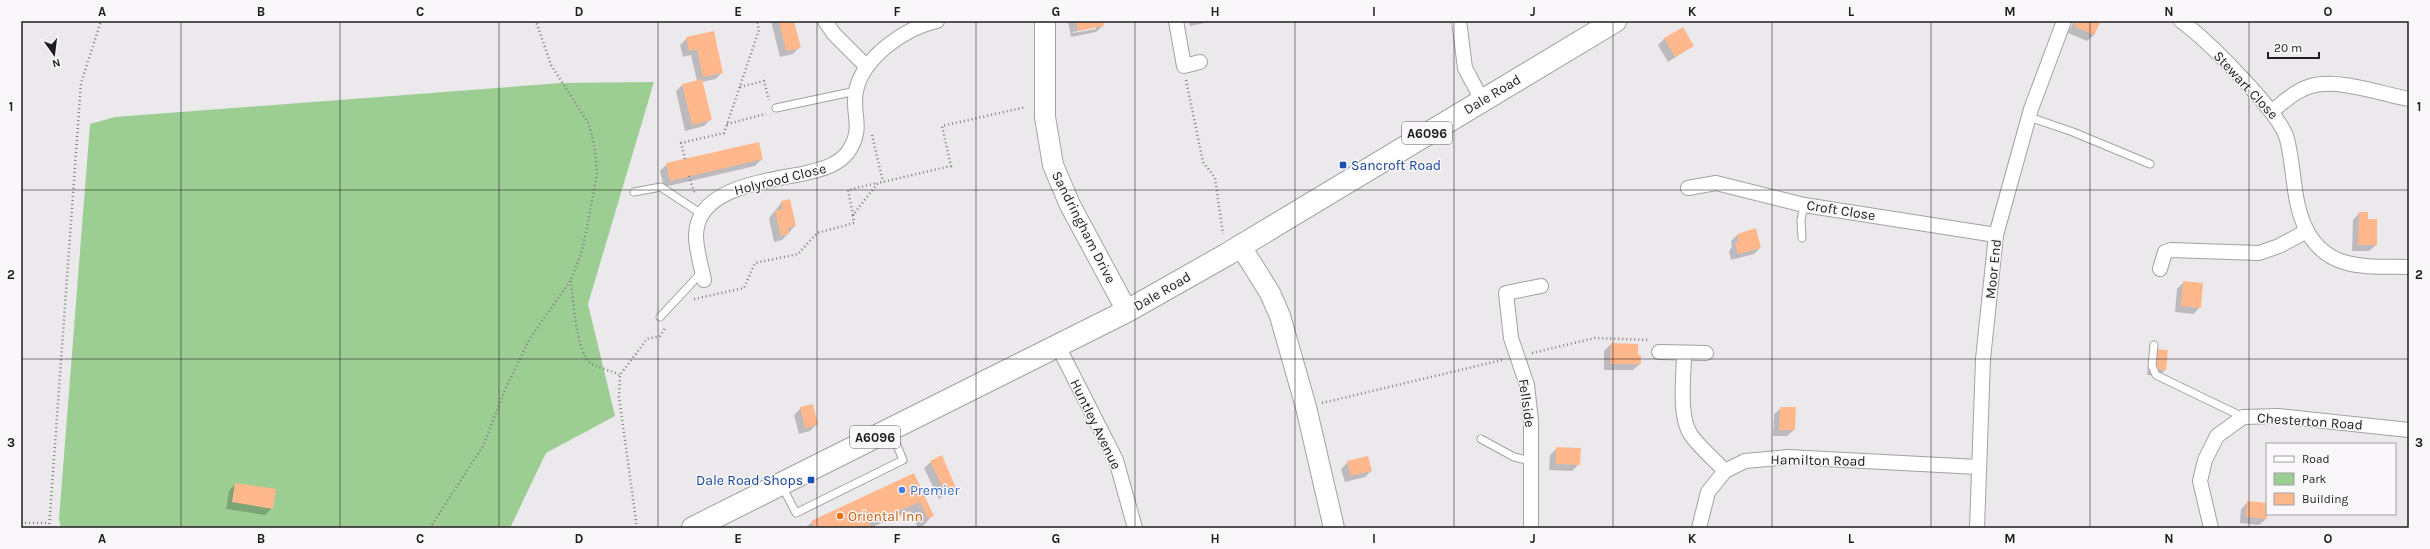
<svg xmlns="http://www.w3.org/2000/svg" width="2430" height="549" font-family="Karla,sans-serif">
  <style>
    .green { fill: #9cce93 }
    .shadow { fill: #0003; fill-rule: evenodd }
    .building { fill: #feb88c }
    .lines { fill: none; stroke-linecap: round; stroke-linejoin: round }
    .lane-casing { stroke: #a3a1a4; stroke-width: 9 }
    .street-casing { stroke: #a3a1a4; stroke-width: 16 }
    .secondary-casing { stroke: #a3a1a4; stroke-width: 22 }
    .primary-casing { stroke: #a3a1a4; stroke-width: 24 }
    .path { stroke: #817f82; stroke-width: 2.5; stroke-dasharray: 1 3; stroke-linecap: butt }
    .lane { stroke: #fff; stroke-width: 7 }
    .street { stroke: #fff; stroke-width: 14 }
    .secondary { stroke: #fff; stroke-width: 20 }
    .primary { stroke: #fff; stroke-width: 22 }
    .grid { fill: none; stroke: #1d1c1e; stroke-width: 1; stroke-opacity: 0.55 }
    .transit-dot { fill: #1a4fb4; stroke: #f9f7fa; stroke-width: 1.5 }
    .shop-dot { fill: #3f7fe0; stroke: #f9f7fa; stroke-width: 1.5 }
    .food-dot { fill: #e8710a; stroke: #f9f7fa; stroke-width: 1.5 }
    .labels { text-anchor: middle; stroke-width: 3; stroke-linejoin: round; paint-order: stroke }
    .shield { fill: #f9f7fa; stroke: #5f5e60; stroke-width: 1 }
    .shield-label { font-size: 13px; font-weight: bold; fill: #1d1c1e }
    .street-label { font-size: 14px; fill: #1d1c1e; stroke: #f9f7fa }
    .transit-label { font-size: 14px; fill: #164399; stroke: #f9f7fa; text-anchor: start }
    .shop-label { font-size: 14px; fill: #366cbe; stroke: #f9f7fa; text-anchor: start }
    .food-label { font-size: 14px; fill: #c56008; stroke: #f9f7fa; text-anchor: start }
    .neatline { fill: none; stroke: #1d1c1e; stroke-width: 1.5 }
    .grid-label { font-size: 13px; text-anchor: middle; font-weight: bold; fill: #1d1c1e }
  </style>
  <rect width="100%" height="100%" fill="#ece9ed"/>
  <polygon class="green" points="654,82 588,304 615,416 546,453 510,528 61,528 59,519 90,124 115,117 561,83"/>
  <g class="shadow">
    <polygon points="771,21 793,21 800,47 793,54 780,57"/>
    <path d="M1068 21H1102L1103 26 1096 32 1071 37ZM1096 27V29L1073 33V32Z"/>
    <polygon points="1189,21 1214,21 1190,26"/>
    <polygon points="2074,21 2092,21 2099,24 2094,35 2087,41 2068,33"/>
    <polygon points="687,38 722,72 716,79 701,82 710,120 704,126 685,131 676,91 682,85 697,81 691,55 683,57 680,45"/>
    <polygon points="1665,38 1693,46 1668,62 1658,45"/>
    <polygon points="762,159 755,166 664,187 660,171 667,164"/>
    <polygon points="782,202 795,226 782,240 774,242 769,218"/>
    <polygon points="2359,213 2367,220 2376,245 2369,251 2352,251 2353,220"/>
    <polygon points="1737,235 1760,248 1754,254 1731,260 1729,251 1732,247 1731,241"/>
    <polygon points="2184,282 2200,307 2194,314 2175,312 2177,289"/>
    <polygon points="1611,344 1640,364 1633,370 1604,370 1604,351"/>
    <polygon points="2156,350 2165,370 2159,376 2147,375 2149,356"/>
    <polygon points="801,408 817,424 810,431 799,434 794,415"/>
    <polygon points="1781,408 1794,430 1787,436 1773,436 1774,414"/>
    <polygon points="1557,448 1579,464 1572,471 1549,470 1550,455"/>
    <polygon points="931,462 955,488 939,499 924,468"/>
    <polygon points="1348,462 1371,471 1365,477 1345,482 1341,469"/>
    <polygon points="913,474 932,516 923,526 918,528 910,511 870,528 805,528 812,522"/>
    <polygon points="235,484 272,508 265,515 226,509 229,491"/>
    <polygon points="2248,502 2267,504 2266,519 2259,525 2240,523 2241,509"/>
  </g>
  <g class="building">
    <polygon points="779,21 794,21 801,48 786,51"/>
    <polygon points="1076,21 1103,21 1104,26 1078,31"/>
    <polygon points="2076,21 2095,21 2100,23 2094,35 2074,26"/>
    <polygon points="1683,27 1694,46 1675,57 1664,38"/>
    <polygon points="714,31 723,73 703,77 697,49 689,51 686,37"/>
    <polygon points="702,79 712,120 692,125 682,84"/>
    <polygon points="759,142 763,159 670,181 666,163"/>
    <polygon points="790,199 796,226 788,228 789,234 781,236 775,211 783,209 781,201"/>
    <polygon points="2359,212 2368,212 2368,219 2377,219 2377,245 2358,245"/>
    <polygon points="1756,228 1761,248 1738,254 1735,243 1739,242 1737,234"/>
    <polygon points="2183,281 2203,283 2201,308 2181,306"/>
    <polygon points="1611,343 1638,344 1638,355 1641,355 1641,364 1610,364"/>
    <polygon points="2155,349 2168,350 2166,370 2153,369"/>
    <polygon points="813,404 818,425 805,428 800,407"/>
    <polygon points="1780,407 1796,407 1795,430 1779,430"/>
    <polygon points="1556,447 1581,448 1580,465 1556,464"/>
    <polygon points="942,455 956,488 946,493 930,461"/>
    <polygon points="1368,456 1372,471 1351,476 1347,461"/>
    <polygon points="914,473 934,516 928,519 920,502 869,523 871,528 815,528 811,521"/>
    <polygon points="235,483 276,489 273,509 232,502"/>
    <polygon points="2247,501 2267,503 2267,519 2246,517"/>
  </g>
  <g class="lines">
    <g class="lane-casing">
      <g id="lane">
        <polyline points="776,108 856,91"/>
        <polyline points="2029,117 2073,132 2150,164"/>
        <polyline points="634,192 661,187 703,215"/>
        <polyline points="1802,238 1801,220 1804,205"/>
        <polyline points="660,317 702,272"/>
        <polyline points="2154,345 2152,366 2156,375 2243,417"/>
        <polyline points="1481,439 1514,457 1531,461"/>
        <polyline points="782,486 796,513 903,460 891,431"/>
      </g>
    </g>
    <g class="street-casing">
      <g id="street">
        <polyline points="825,21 834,34 866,66"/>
        <polyline points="1176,21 1184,66 1200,62"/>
        <polyline points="1459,21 1465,68 1482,100"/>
        <path d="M2272 111C2284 102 2296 90 2311 86 2337 78 2382 94 2409 99"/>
        <polyline points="1688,188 1716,183 1804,205 1996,235"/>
        <path d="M2307 231C2329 272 2369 266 2409 267"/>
        <path d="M2160 269 2165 252 2171 250 2259 253 2279 246 2307 231C2292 202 2295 170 2287 139 2280 112 2205 38 2181 21"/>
        <path d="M704 280C701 265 696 250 696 235 697 186 770 181 806 173 822 169 837 166 848 152 865 127 851 114 856 91 863 57 905 28 937 21"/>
        <polyline points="1058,346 1116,460 1135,528"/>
        <polyline points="1659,352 1706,353"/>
        <path d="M1684 353C1684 375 1678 417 1691 435 1700 448 1714 459 1725 471"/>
        <polyline points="1531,528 1531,421 1527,385 1511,338 1506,293 1541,286"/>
        <polyline points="1699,528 1708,492 1725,471 1745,461 1788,457 1978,467"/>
        <polyline points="1977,528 1983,359 1996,235 2031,109 2064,21"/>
        <polyline points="2211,528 2200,481 2205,460 2217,436 2243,417 2278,416 2409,430"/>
      </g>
    </g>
    <g class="secondary-casing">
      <g id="secondary">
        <polyline points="1045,21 1045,117 1053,165 1070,205 1127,311"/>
        <polyline points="1240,245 1270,293 1280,316 1306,407 1334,528"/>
      </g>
    </g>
    <g class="primary-casing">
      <polyline id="primary" points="693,528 1127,311 1226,255 1615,21"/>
    </g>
    <g class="path">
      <polyline points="1186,80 1203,162 1215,178 1223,234"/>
      <polyline points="740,87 764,81 769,100"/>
      <polyline points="727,124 766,114"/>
      <polyline points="872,135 883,182"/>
      <polyline points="685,159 681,143 724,133 759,30 757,21"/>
      <polyline points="689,176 695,195"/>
      <polyline points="853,215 848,190 877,183"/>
      <path d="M571 281C573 299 576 352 591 364 593 365 614 372 620 375"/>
      <polyline points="694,299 744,288 755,263 798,254 817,233 854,223 853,215 878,183 951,166 942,126 1026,107"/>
      <polyline points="1532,353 1595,338 1650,340"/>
      <polyline points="1322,403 1502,360"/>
      <polyline points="21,523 48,523"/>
      <polyline points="49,528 81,83 101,21"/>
      <polyline points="430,528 483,446 505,390 530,338 571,280 581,254 587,228 597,174 595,149 589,124 551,65 536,21"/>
      <polyline points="637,528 619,397 620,375 647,339 660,336 666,327"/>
    </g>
    <use href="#lane" class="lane"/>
    <use href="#street" class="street"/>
    <use href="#secondary" class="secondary"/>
    <use href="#primary" class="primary"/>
  </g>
  <path class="grid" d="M181 21V528M340 21V528M499 21V528M658 21V528M817 21V528M976 21V528M1135 21V528M1295 21V528M1454 21V528M1613 21V528M1772 21V528M1931 21V528M2090 21V528M2249 21V528M21 190H2409M21 359H2409"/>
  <g class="transit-dot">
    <rect x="1339" y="161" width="8" height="8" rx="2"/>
    <rect x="807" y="476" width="8" height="8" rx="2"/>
  </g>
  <circle class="shop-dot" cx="902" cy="490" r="4"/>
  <circle class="food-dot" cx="840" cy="516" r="4"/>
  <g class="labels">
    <g class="shield">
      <rect x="1402" y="122" width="50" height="22" rx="3"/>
      <rect x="850" y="426" width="50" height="22" rx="3"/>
    </g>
    <g class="shield-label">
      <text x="1427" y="138">A6096</text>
      <text x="875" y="442">A6096</text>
    </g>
    <g class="street-label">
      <text transform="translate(2246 85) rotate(47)" y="5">Stewart Close</text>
      <text transform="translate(1492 94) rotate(-31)" y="5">Dale Road</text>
      <text transform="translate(780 179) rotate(-14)" y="5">Holyrood Close</text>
      <text transform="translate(1841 210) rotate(9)" y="5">Croft Close</text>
      <text transform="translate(1084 227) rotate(63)" y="5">Sandringham Drive</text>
      <text transform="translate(1993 269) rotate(-84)" y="5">Moor End</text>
      <text transform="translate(1162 291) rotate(-30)" y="5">Dale Road</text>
      <text transform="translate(1527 403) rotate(82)" y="5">Fellside</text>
      <text transform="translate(2310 421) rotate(4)" y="5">Chesterton Road</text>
      <text transform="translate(1096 424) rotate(64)" y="5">Huntley Avenue</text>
      <text transform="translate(1818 460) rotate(1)" y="5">Hamilton Road</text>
    </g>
    <g class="transit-label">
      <text x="1351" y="170">Sancroft Road</text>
      <text x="803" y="485" text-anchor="end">Dale Road Shops</text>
    </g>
    <g class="shop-label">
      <text x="910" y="495">Premier</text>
    </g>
    <g class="food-label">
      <text x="848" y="521">Oriental Inn</text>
    </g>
  </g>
  <rect width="2430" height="549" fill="none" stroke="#f9f7fa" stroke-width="44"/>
  <rect x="2266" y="443" width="130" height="72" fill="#f9f7fa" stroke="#a19fa2"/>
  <rect x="2274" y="456" width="20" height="6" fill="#ffffff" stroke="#a19fa2"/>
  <text x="2302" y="463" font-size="12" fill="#1d1c1e">Road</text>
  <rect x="2274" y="473" width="20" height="12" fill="#9cce93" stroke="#a19fa2"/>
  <text x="2302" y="483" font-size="12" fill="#1d1c1e">Park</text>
  <rect x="2274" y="493" width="20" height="12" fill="#feb88c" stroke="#a19fa2"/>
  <text x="2302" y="503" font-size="12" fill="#1d1c1e">Building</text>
  <g transform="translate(54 54) rotate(166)" stroke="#f9f7fa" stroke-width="3" paint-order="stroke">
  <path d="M0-3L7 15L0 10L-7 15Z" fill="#1d1c1e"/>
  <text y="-6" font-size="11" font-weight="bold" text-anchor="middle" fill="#1d1c1e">N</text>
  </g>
  <path d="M2268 52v6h51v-6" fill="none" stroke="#1d1c1e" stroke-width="2"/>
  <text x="2274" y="52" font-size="12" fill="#1d1c1e" stroke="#f9f7fa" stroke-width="3" paint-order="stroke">20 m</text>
  <rect x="22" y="22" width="2386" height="505" class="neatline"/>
  <g class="grid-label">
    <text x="102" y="16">A</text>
    <text x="261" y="16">B</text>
    <text x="420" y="16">C</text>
    <text x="579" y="16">D</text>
    <text x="738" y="16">E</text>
    <text x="897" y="16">F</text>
    <text x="1056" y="16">G</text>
    <text x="1215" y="16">H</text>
    <text x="1374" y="16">I</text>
    <text x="1533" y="16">J</text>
    <text x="1692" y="16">K</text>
    <text x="1851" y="16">L</text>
    <text x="2010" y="16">M</text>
    <text x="2169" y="16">N</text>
    <text x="2328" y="16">O</text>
    <text x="11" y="111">1</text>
    <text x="2419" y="111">1</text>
    <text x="11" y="279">2</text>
    <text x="2419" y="279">2</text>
    <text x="11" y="447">3</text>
    <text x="2419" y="447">3</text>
    <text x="102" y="543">A</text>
    <text x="261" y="543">B</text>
    <text x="420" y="543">C</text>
    <text x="579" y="543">D</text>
    <text x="738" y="543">E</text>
    <text x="897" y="543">F</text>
    <text x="1056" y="543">G</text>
    <text x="1215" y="543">H</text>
    <text x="1374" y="543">I</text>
    <text x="1533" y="543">J</text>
    <text x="1692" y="543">K</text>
    <text x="1851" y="543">L</text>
    <text x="2010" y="543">M</text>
    <text x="2169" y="543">N</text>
    <text x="2328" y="543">O</text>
  </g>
</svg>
